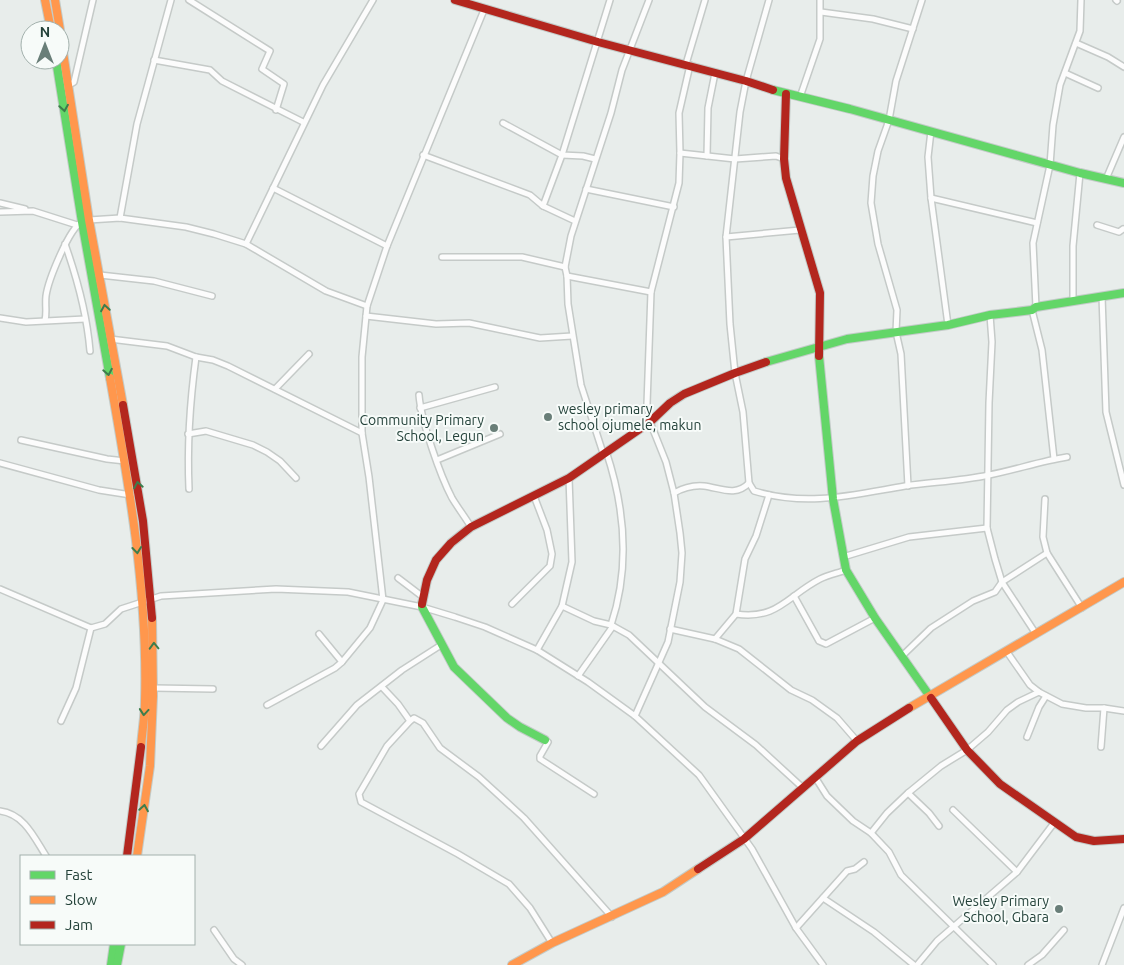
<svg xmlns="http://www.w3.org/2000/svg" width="1124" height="965" font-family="Ubuntu,sans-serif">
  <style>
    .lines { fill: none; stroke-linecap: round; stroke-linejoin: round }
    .street-casing { stroke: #c5cac8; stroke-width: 8 }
    .fast-casing { stroke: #c3cbc8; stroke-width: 10 }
    .slow-casing { stroke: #c3cbc8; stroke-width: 10 }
    .jam-casing { stroke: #c3cbc8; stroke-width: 10 }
    .street { stroke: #fcfcfc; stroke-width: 5 }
    .fast { stroke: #63d668; stroke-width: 8 }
    .slow { stroke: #ff974d; stroke-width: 8 }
    .jam { stroke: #b3261e; stroke-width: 8 }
    .oneway { stroke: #3d7d4c }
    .poi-dot { fill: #697e78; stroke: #f7fbf9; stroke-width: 2 }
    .labels { text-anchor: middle; stroke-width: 4; stroke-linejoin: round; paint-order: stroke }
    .poi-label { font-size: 14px; fill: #24423a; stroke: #f7fbf9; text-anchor: end }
  </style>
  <rect width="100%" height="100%" fill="#e8edeb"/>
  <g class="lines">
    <g class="street-casing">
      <g id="street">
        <polyline points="189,0 270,51 262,69 284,84 276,110"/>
        <path d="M769 0 746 81 740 112 726 237 730 324 735 373 743 412 749 483 754 491C807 507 852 495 905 486 933 482 961 481 989 475 1015 470 1041 461 1067 457"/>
        <polyline points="1116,0 1117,1"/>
        <polyline points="821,12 873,19 913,29"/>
        <polyline points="1076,43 1108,57 1124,67"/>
        <polyline points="154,60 210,70 222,81 303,122"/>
        <polyline points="686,64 705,0"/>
        <polyline points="1065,73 1098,88"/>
        <polyline points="69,85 74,82 93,0"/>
        <polyline points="800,97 820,39 820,0"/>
        <polyline points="503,123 562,155 583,156 595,159"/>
        <polyline points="931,131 928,157 931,198 948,325"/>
        <polyline points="680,153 735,159 776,156 784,159"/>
        <polyline points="423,155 530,195 543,206 575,221"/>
        <polyline points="707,156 708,108 715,73"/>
        <polyline points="1106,179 1124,137"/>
        <polyline points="273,188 387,246"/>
        <polyline points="586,189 674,207"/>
        <polyline points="931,198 1037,223"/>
        <polyline points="0,203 25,209"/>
        <polyline points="543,206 562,155 610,0"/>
        <polyline points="0,212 33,211 77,225"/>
        <polyline points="120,218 137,124 171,0"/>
        <polyline points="89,220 120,218 186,227 214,234 246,244 326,291 367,306"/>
        <polyline points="1097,225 1119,232 1123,229"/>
        <polyline points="726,237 800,230"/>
        <path d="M65 244C77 278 87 315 90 351"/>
        <polyline points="246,244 323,85 373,0"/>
        <polyline points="442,257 522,257 565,267"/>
        <polyline points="100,275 154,281 212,296"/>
        <polyline points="567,276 651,292"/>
        <polyline points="1102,296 1106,412 1124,485"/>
        <polyline points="1073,300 1073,246 1080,173"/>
        <polyline points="1036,307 1033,243 1050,165 1053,125 1060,85 1080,31 1081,0"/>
        <polyline points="1032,310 1042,350 1054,459"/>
        <polyline points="990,315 992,342 989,403 987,528 995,559 1002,582 1036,634"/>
        <polyline points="366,316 436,324 469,323 540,338 572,336"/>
        <polyline points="0,318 26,322 85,319"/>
        <path d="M45 320C47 313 45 305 46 296 48 281 69 228 82 222"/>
        <polyline points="110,339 167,346 196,357 213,360 228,366 362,433"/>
        <polyline points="275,389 309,354"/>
        <path d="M419 395C421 421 440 475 452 498 458 508 465 517 471 527"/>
        <polyline points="420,408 495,387"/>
        <polyline points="188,434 206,431 253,445 267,452 280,461 296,478"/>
        <polyline points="21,440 107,459 125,461"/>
        <path d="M606 451C625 508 630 568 611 625"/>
        <polyline points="603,453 581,385 568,304 567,276 565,267 571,236 611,113 622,70 649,0"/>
        <polyline points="437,460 500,434"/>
        <polyline points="0,463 99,490 131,495"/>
        <polyline points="908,486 901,354 896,332 897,310 878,244 871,203 873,176 878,151 889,120 896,81 922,0"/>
        <path d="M189 489C187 444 190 401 196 357"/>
        <path d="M674 493C683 488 693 485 704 486 720 488 736 497 749 483"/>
        <polyline points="1045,499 1043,537 1047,553 1082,608"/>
        <polyline points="843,557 909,537 987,528"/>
        <polyline points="398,578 423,597"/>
        <polyline points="0,589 91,628 105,624 121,609 161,596 276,589 348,592 422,607 455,617 485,627 537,650 588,682 635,716 699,775 752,849 796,928 823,965"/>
        <polyline points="794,596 819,641 826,644 875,618"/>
        <polyline points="512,604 550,566 552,554 547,530 534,496"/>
        <polyline points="562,606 594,621 611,625 629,635 705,707 756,745 803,788"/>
        <path d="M736 614C778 620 787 596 820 579 828 575 838 573 846 570"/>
        <polyline points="670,629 715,639 739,649 791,690 812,700 837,718 857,741"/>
        <polyline points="319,634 342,662"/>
        <polyline points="715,639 736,614 745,559 756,536 769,495"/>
        <polyline points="537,650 562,606 572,562 569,478"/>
        <polyline points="1007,652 1030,685 1039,692 1062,704 1086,708 1104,708 1124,711"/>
        <polyline points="902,656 931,628 973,601 995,592 1002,582 1047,553"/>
        <polyline points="578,676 613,626"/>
        <polyline points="382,687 398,704 410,721"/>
        <polyline points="154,688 213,689"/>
        <polyline points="267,705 335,668 342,662 370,628 383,600 369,477 362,433 362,357 367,306 387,246 484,10"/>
        <polyline points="635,716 668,642 680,582 682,553 680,533 674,493 666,462 650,422 647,404 651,292 679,183 680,153 679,113 690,65"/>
        <polyline points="61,721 76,688 91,628"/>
        <polyline points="1027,737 1039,707 1046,696"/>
        <polyline points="545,740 548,742 540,756 540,759 594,794"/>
        <polyline points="321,746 357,705 402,670 441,645"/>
        <polyline points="1101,747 1104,708"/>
        <polyline points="815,777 827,796 853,821 871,833 889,852 901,875 993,965"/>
        <polyline points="908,793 929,813 939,826"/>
        <polyline points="953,810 1017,872"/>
        <path d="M0 811C24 814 34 837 46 856"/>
        <polyline points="871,833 887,813 908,793 941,766 967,750 988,732 1007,710 1018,702 1039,692"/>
        <polyline points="823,898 874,932 914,965"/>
        <polyline points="796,928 847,871 855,869 864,862"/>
        <polyline points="214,930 234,959 242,965"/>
        <polyline points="552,943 530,908 509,884 458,854 361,802 359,794 387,746 410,721 414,718 423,723 440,748 479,777 524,818 612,917"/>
        <polyline points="917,965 937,941 1017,872 1054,823"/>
        <polyline points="1028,965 1042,955 1064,930"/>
        <polyline points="1102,965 1124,908"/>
      </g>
    </g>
    <g class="fast-casing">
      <g id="fast">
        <polyline points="56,60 82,222 110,378"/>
        <polyline points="773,90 850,109 1080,173 1124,183"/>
        <polyline points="819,356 833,499 846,570 875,618 931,698"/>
        <polyline points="766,362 847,339 948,325 990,315 1032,310 1036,307 1124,293"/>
        <polyline points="422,604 422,607 454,667 507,718 520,727 545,740"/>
        <polyline points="111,965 114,944"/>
        <polyline points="117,965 121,944"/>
      </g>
    </g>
    <g class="slow-casing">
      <g id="slow">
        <polyline points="45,0 51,30"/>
        <polyline points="55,0 60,30"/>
        <polyline points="60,33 89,220 123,405"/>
        <path d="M110 378C129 485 148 592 145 701 145 716 142 732 141 747"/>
        <polyline points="909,708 1124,582"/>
        <polyline points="137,856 150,766 153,696 152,618"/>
        <polyline points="512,965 552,943 663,892 698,869"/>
      </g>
    </g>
    <g class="jam-casing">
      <g id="jam">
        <polyline points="455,0 598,42 746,81 773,90"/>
        <polyline points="786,94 784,159 786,178 820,293 819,356"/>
        <polyline points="123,405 143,521 152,618"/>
        <polyline points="422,604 427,580 436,560 451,543 471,527 569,478 650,422 670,403 684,394 735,373 766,362"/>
        <polyline points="931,698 967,750 1000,784 1076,837 1094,841 1124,839"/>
        <polyline points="127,856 141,747"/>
        <polyline points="698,869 744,839 857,741 909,708"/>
      </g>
    </g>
    <use href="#street" class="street"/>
    <use href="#fast" class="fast"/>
    <use href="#slow" class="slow"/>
    <use href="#jam" class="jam"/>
  </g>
  <defs><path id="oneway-chevron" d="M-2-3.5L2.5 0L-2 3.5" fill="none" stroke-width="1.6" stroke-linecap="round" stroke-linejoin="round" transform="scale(1.25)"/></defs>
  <g class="oneway">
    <use href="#oneway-chevron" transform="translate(64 108) rotate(81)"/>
    <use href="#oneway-chevron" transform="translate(105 308) rotate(-99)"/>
    <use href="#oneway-chevron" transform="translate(108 372) rotate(80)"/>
    <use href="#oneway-chevron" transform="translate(138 485) rotate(-100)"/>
    <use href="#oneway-chevron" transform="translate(137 550) rotate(84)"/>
    <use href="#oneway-chevron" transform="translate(154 646) rotate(-92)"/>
    <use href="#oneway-chevron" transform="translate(144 712) rotate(95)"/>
    <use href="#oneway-chevron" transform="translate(144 808) rotate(-81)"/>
  </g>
  <g class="poi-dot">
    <circle cx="548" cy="417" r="5"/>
    <circle cx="494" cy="428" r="5"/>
    <circle cx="1059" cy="909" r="5"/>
  </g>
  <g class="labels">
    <g class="poi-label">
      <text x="558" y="414" text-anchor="start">wesley primary<tspan x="558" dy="16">school ojumele, makun</tspan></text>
      <text x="484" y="425">Community Primary<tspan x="484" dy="16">School, Legun</tspan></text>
      <text x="1049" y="906">Wesley Primary<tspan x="1049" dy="16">School, Gbara</tspan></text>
    </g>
  </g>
  <rect x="20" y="855" width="175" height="90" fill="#f7fbf9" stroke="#a3b1ad"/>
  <rect x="30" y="871" width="25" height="8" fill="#63d668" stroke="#a3b1ad"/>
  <text x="65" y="880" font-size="15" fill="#24423a">Fast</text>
  <rect x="30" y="896" width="25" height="8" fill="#ff974d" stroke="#a3b1ad"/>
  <text x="65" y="905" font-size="15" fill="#24423a">Slow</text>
  <rect x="30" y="921" width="25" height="8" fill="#b3261e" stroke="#a3b1ad"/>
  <text x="65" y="930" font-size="15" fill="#24423a">Jam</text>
  <g transform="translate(45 45)"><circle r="24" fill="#f7fbf9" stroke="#a3b1ad"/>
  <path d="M0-4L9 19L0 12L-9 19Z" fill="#697e78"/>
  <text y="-8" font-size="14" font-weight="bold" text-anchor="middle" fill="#24423a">N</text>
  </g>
</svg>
